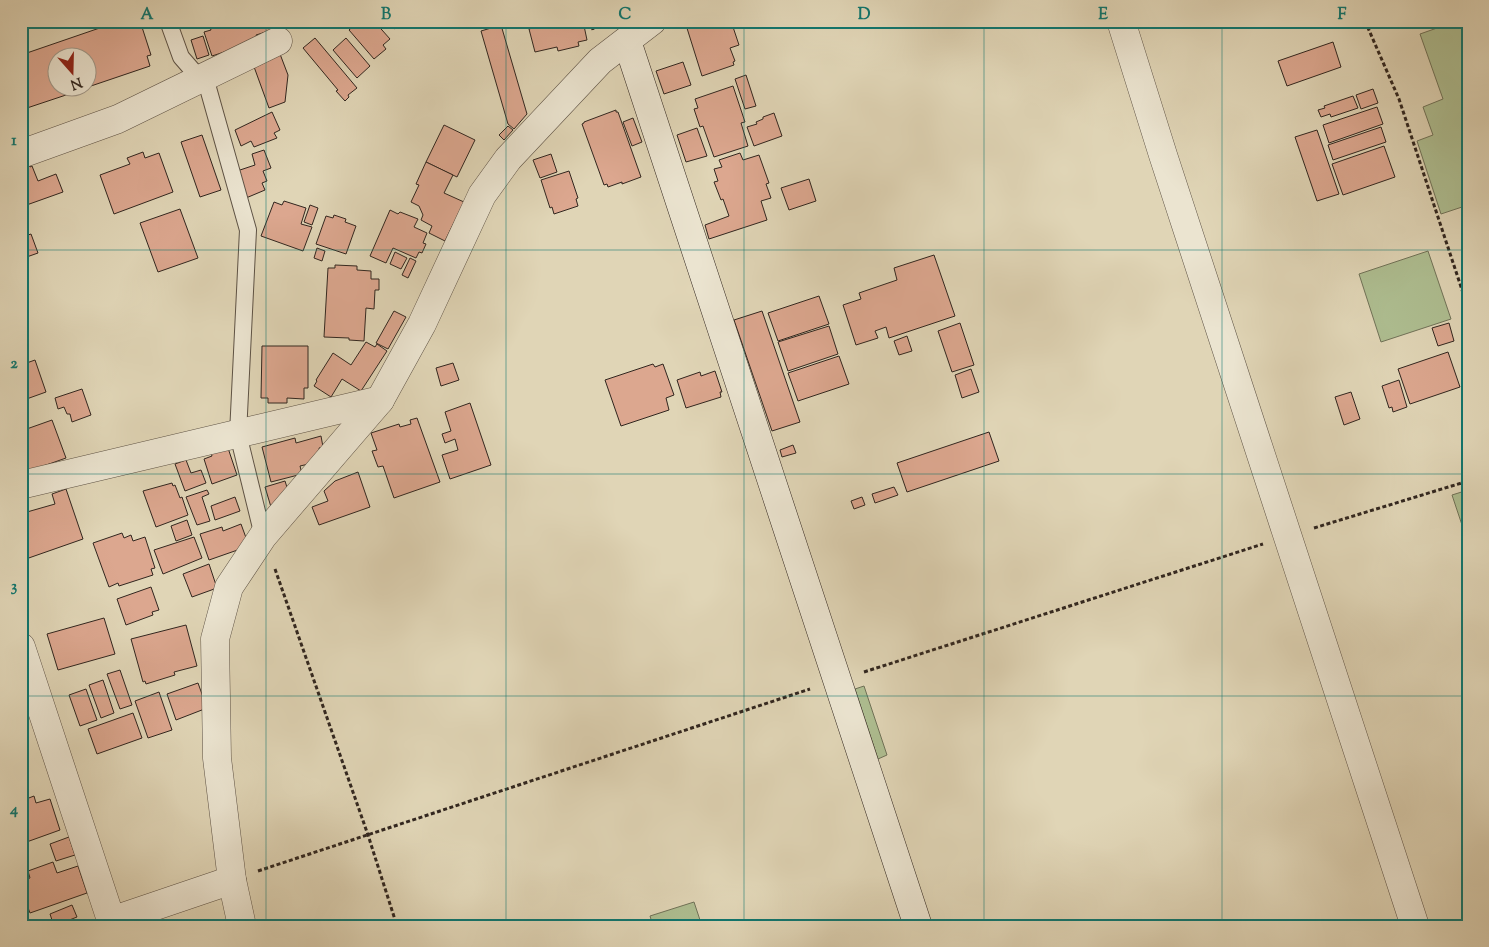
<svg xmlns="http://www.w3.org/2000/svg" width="1489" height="947" font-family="'Sorts Mill Goudy',serif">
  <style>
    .green { fill: #aebe91; stroke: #707258 }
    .building { fill: #dca78f; stroke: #31261f }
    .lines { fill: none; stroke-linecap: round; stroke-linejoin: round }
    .lane-casing { stroke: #5d5245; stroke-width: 18 }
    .street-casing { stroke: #5d5245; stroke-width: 29 }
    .secondary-casing { stroke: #31261f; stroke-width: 29 }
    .path { stroke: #31261f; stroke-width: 3; stroke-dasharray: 4 2.5; stroke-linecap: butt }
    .lane { stroke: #ebe4d0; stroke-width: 16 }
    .street { stroke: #ebe4d0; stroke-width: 28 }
    .secondary { stroke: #ebe4d0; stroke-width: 28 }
    .grid { fill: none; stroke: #0f766e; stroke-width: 1; stroke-opacity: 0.55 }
    .neatline { fill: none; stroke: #0f766e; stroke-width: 2 }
    .grid-label { font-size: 16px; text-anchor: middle; font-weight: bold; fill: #0f766e }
  </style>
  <rect width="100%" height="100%" fill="#e0d5b6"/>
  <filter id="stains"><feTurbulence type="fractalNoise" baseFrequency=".004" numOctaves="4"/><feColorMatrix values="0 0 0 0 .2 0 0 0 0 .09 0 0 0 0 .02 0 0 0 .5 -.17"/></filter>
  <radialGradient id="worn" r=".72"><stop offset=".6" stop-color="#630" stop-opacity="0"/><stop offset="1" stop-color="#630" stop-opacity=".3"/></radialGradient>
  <g class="green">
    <polygon points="1457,21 1460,21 1468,43 1468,205 1441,214 1417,141 1433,135 1423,107 1443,99 1420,34"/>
    <polygon points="1428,251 1451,319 1381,342 1359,274"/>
    <polygon points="1468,490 1468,543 1452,495"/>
    <polygon points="864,686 887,755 878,759 855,689"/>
    <polygon points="694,902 702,926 653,926 650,916"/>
  </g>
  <g class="building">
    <polygon points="120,21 128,21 130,28 141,24 151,55 147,56 150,66 88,87 88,58 58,58 58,88 87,88 21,110 21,55"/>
    <polygon points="208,21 274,21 276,29 256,35 258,41 212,56 204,32 211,30"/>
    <polygon points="359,21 374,21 390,39 383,45 386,49 374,59 349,30"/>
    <polygon points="387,21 404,21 394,29"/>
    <polygon points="550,21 583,21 587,40 578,42 579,46 558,51 557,47 535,52 529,29 551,23"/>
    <polygon points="692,21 731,21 739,45 730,48 735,61 733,62 734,65 702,76 686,25 693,23"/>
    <polygon points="501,25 527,114 514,129 508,124 481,31"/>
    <polygon points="203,36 209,55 197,59 191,40"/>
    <polygon points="315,38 357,88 348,95 349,97 345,101 336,91 338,90 303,48"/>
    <polygon points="346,38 370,66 357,78 333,50"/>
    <polygon points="1333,42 1341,67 1287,86 1278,61"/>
    <polygon points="280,54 288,75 285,102 269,108 253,64"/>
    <polygon points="683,62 691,85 664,94 656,71"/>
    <polygon points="746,75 756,106 745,109 735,79"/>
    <polygon points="733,86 745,122 741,123 748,146 714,157 703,126 700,127 694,109 698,108 695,99"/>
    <polygon points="1373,89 1378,103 1361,109 1356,95"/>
    <polygon points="1353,96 1358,108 1331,117 1330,114 1321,117 1318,110 1325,108 1324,106"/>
    <polygon points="1377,107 1383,124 1329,143 1323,125"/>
    <polygon points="616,110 616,112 618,112 641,177 622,184 622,182 608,187 607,184 604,185 582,124 584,123 584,122"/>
    <polygon points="272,112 280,130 274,133 277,138 254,147 251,141 241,146 235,130"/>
    <polygon points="774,113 782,136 754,146 747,127 757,124 756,122 763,119 763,117"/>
    <polygon points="633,118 642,142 632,146 623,122"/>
    <polygon points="444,125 475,140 457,177 426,162"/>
    <polygon points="508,126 513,130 504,140 499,135"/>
    <polygon points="1381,127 1386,142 1333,160 1328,145"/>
    <polygon points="697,128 707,156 686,162 677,135"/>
    <polygon points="1317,130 1339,194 1317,201 1295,137"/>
    <polygon points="202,135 221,190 200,197 181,142"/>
    <polygon points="1384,146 1395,177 1343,195 1332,164"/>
    <polygon points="264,150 271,168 263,171 267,181 262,183 265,190 246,198 237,171 255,165 252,154"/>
    <polygon points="143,152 145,158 159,153 173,192 114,214 100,175 130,164 127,158"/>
    <polygon points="740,153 743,160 759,155 769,183 766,184 771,198 761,201 767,220 709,239 705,225 729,216 723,199 721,200 714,182 718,181 714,169 722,167 719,160"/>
    <polygon points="551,154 557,172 540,178 533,160"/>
    <polygon points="28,162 30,167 32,166 38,181 56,174 63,192 21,207 21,165"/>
    <polygon points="426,162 453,175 444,193 464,202 445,241 429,233 432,226 421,220 423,215 419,206 411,202 419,185 416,184"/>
    <polygon points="569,171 578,198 576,199 578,206 554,214 552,207 550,208 541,180"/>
    <polygon points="809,179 816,201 789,210 781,188"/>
    <polygon points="284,201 306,208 301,224 312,227 303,251 261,236 274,202 282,205"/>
    <polygon points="310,205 318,208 312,225 304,222"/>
    <polygon points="180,209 198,258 158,272 140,223"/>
    <polygon points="390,210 398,214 400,212 418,219 414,227 427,233 423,243 426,244 422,253 419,252 416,258 393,248 386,263 370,256"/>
    <polygon points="21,215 28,235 31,234 38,253 21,259"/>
    <polygon points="334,215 346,219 345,222 356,226 346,254 316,244 326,216 333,218"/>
    <polygon points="317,248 325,251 322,261 314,258"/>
    <polygon points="395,252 407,258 401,269 390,264"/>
    <polygon points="934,255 955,316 889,338 886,327 875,331 878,338 856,345 843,305 861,299 859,293 897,280 894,268"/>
    <polygon points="410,258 416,261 408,278 402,275"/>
    <polygon points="335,265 357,266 357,270 371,271 371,279 379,279 379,290 375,290 374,309 366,308 364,341 349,340 349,338 324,337 328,268 335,268"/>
    <polygon points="819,296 829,324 778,341 768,313"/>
    <polygon points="394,311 406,317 388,349 376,343"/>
    <polygon points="762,311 800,422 772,431 734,320"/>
    <polygon points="960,323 974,365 952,372 938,331"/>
    <polygon points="1449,323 1454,341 1438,346 1432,328"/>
    <polygon points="829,326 838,354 788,371 778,342"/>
    <polygon points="907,336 912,351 899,355 894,341"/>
    <polygon points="366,342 375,347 377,344 387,351 361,391 342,379 331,397 314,386 317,381 316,380 333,353 351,365"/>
    <polygon points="262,346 308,346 308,388 304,388 304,399 287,398 287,403 268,403 268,398 261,398"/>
    <polygon points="1448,352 1460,387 1410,404 1398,369"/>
    <polygon points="839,356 849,384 798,401 788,373"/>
    <polygon points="35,360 46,392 21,401 21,365"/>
    <polygon points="453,363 459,380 441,386 436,368"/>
    <polygon points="653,364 655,367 663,364 674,395 666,398 669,410 621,426 605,380"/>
    <polygon points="971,369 979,392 962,398 955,375"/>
    <polygon points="715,371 722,392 720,392 721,397 686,408 677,380 700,372 701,376"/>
    <polygon points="1399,380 1407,407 1393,412 1392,407 1389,408 1382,386"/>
    <polygon points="82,389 91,415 72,422 70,414 67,414 64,407 58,409 55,398"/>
    <polygon points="1351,392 1360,419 1344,425 1335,397"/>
    <polygon points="470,403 491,465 450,479 442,455 458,450 455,439 445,443 442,434 451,431 445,412"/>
    <polygon points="417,418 440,482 394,498 383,466 378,467 372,451 377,450 371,433 399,424 400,427 411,424 410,420"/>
    <polygon points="52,420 66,458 21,474 21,431"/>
    <polygon points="989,432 999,461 907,492 897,463"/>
    <polygon points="321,436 323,447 319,448 320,453 313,463 300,466 302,474 271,482 262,447 295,438 296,443"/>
    <polygon points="793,445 796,453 782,457 780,450"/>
    <polygon points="228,448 237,475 212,484 204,459 212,456 211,453"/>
    <polygon points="186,460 191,473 201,470 206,483 185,491 175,464"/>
    <polygon points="358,472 370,507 319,525 312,507 328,501 324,491 335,481"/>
    <polygon points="285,481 290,497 274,517 265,487"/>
    <polygon points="172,483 173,486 175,485 180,498 182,497 188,515 156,527 143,491"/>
    <polygon points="894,487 898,495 875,503 872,494"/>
    <polygon points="66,489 83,539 23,560 21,556 21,510 25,508 27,512 55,504 52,494"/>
    <polygon points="207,490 209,494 202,497 210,521 197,525 186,497"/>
    <polygon points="235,497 240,511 215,520 211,506"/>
    <polygon points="862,497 865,505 854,509 851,501"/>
    <polygon points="187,520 192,535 176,541 171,526"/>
    <polygon points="241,524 249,546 209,560 200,534 222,527 223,531"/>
    <polygon points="122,533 124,538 131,535 133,541 145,537 155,568 151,569 153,575 119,586 118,583 109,587 93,543"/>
    <polygon points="194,537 202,558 163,574 154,550"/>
    <polygon points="209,564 217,588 192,597 183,574"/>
    <polygon points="151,587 159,610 152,612 153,615 126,625 117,599"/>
    <polygon points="104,618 115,654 58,670 47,634"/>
    <polygon points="186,625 197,666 174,672 175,675 146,684 145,681 143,682 131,639"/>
    <polygon points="120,670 132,705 120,709 107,674"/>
    <polygon points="103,680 114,713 101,718 89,685"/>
    <polygon points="198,683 207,708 176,720 167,694"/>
    <polygon points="86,689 97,720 80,726 69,695"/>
    <polygon points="159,692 172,730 148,738 135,701"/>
    <polygon points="133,713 142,738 97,754 88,729"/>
    <polygon points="34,796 36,803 50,799 60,830 21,844 21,801"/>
    <polygon points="69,837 75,855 56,861 50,844"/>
    <polygon points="53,862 57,873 78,866 87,893 30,913 21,889 21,881 30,878 28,871"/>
    <polygon points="72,905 77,917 54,926 50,914"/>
    <polygon points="218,920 219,926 202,926"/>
  </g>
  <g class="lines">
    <g class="lane-casing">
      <polyline id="lane" points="168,21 181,57 208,88 248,230 238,434 263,536"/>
    </g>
    <g class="street-casing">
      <g id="street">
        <polyline points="1121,21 1163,155 1415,926"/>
        <polyline points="21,154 118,119 278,41"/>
        <polyline points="21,485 380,400 422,324 482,195 508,159 600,61 652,21"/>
        <polyline points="21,647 113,926"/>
        <polyline points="111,921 232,880"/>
        <polyline points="242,926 232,880 217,758 215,639 229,587 263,536 380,400"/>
      </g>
    </g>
    <g class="secondary-casing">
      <polyline id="secondary" points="627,41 918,926"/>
    </g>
    <g class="path">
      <polyline points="591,21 593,30"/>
      <polyline points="1365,21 1399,99 1468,308"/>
      <polyline points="1314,528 1468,481"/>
      <polyline points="275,569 368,835 397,926"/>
      <polyline points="864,672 1263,544"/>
      <polyline points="258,871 810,689"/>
    </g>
    <use href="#lane" class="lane"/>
    <use href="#street" class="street"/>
    <use href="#secondary" class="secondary"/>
  </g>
  <path class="grid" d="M266 21V926M506 21V926M744 21V926M984 21V926M1222 21V926M21 250H1468M21 474H1468M21 696H1468"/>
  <rect width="1489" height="947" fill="none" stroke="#e0d5b6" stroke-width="55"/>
  <g transform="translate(72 72) rotate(160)"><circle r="24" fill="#ebe4d0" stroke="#a19889"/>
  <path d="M0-4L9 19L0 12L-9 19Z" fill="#8f2418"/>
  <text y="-8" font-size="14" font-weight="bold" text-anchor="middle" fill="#31261f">N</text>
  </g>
  <rect x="28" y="28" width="1434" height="892" class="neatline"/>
  <g class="grid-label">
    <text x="147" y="19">A</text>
    <text x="386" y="19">B</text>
    <text x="625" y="19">C</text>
    <text x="864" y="19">D</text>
    <text x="1103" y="19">E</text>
    <text x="1342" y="19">F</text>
    <text x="14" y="145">1</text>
    <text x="14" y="368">2</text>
    <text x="14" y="591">3</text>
    <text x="14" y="814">4</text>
  </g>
  <rect width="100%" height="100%" filter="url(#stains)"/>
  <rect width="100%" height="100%" fill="url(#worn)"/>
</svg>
